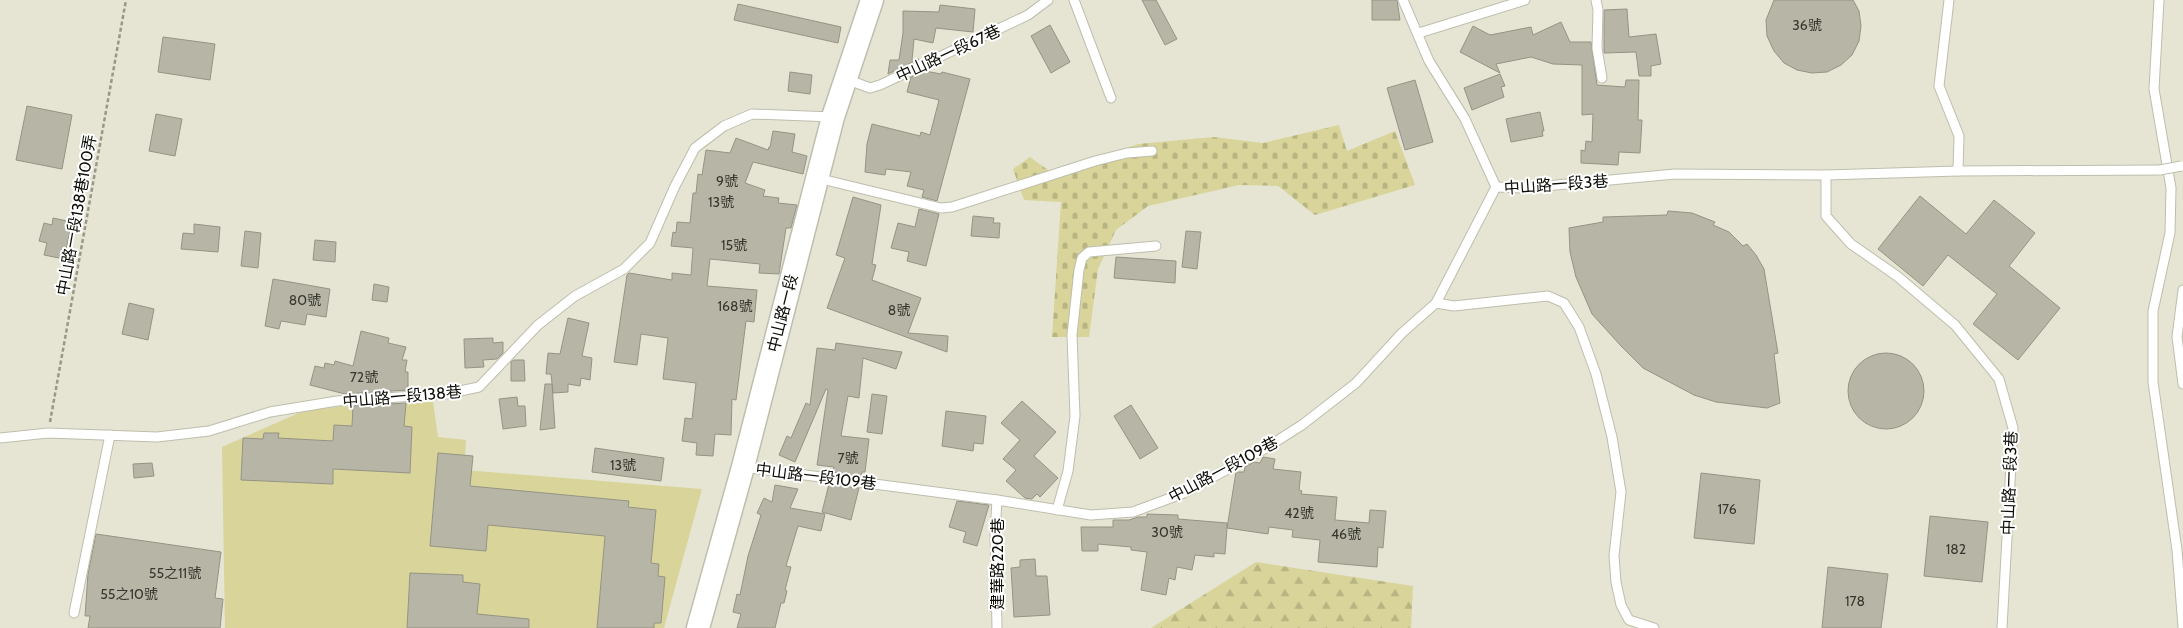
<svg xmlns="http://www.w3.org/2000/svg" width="2183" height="628" font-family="Cabin,'Noto Sans TC',sans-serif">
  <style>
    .forest { fill: url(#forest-firs) }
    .cemetery { fill: url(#cemetery-stones) }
    .pitch { fill: #d8d49a }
    .building { fill: #b7b6a6; stroke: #959484 }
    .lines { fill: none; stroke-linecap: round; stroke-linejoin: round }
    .service-casing { stroke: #bebead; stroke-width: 11 }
    .tertiary-casing { stroke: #bebead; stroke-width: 25 }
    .path { stroke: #989789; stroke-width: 2.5; stroke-dasharray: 4 2.5; stroke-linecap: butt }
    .service { stroke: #fff; stroke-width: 9 }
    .tertiary { stroke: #fff; stroke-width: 22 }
    .service-bridge-casing { stroke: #bebead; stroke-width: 11; stroke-linecap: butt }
    .service-bridge { stroke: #fff; stroke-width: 9 }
    .labels { text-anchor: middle; stroke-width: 4; stroke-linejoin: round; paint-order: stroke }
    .number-label { font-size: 14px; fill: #38372f }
    .street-label { font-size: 16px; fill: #0d0d07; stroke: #fff }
  </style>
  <defs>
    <pattern id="forest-firs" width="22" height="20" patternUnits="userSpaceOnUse" patternTransform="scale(1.25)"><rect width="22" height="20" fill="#d8d49a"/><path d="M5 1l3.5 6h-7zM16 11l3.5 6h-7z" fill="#b8b583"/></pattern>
    <pattern id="cemetery-stones" width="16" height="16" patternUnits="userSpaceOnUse" patternTransform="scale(1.25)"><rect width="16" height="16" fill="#d8d49a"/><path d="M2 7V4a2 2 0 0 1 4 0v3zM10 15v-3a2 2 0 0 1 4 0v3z" fill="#b8b583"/></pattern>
  </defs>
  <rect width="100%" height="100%" fill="#e6e5d3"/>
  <polygon class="forest" points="1256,562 1413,586 1411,628 1151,628"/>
  <polygon class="cemetery" points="1339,125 1347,151 1395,131 1415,185 1315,215 1278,186 1239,185 1148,206 1116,230 1098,269 1089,337 1052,337 1061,202 1024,200 1013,169 1030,157 1052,173 1138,144 1214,137 1263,143"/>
  <polygon class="pitch" points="433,402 438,437 466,440 464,470 702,489 664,628 225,628 222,447 303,411 345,406"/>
  <g class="building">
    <polygon points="1142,0 1156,0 1177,39 1165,45"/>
    <polygon points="1372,0 1397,0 1400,20 1372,20"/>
    <polygon points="1774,0 1853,0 1859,11 1861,26 1859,41 1852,55 1841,65 1827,72 1812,73 1797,70 1784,63 1774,51 1767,36 1766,20"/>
    <polygon points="738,4 841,27 838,43 734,20"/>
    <polygon points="940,5 975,9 973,32 936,28 933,43 914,39 912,60 919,59 888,74 890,60 899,60 903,33 903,11 939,12"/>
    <polygon points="1627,9 1629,37 1656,34 1661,64 1651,66 1651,76 1639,76 1636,52 1604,53 1604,10"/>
    <polygon points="1561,22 1570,42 1591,42 1597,85 1625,87 1626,80 1639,80 1638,120 1642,120 1640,153 1619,152 1618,165 1581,163 1581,150 1585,151 1586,141 1592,142 1593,114 1582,115 1582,65 1553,64 1531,57 1496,64 1500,73 1460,52 1473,26 1490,35 1531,27 1533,35"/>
    <polygon points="1050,25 1070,62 1051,73 1031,36"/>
    <polygon points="163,37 215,44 210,80 158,72"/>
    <polygon points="925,71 941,74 942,72 970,79 937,201 922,197 924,190 907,186 911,172 886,169 885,175 865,172 867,144 872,124 920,136 921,132 930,135 939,100 907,92 911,77"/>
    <polygon points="790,72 812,75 810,94 788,91"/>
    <polygon points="1500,74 1505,86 1501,87 1504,97 1472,110 1464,88"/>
    <polygon points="1415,80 1433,142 1405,150 1387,88"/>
    <polygon points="27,106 72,115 62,169 16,160"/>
    <polygon points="1540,112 1544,131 1542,131 1543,136 1511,142 1506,119"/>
    <polygon points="156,114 182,119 175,156 149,151"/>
    <polygon points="773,131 795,134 792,152 807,156 803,174 753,162 745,183 765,190 763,196 779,198 778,203 797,205 791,228 786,228 779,274 759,273 760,264 710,259 707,286 757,290 754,322 746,321 736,400 732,399 731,435 715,434 713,456 696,455 697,443 682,441 685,418 692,419 696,383 663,379 668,338 641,334 637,365 614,362 627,275 629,273 672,280 672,273 691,275 693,248 671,246 673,232 676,233 677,222 690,223 693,193 696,193 698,174 702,175 706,150 730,153 736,138 768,150 769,147 770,147"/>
    <polygon points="1920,196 1966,234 1994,200 2035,233 2009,266 2060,308 2018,360 1973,324 1997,294 1948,255 1923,286 1878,249"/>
    <polygon points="853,197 881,205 872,264 876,265 872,280 921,298 908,333 948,336 947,352 827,308 845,258 836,255"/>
    <polygon points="919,209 939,214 926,266 907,261 909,252 891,248 898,223 915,227"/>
    <polygon points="1668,211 1692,213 1715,222 1713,225 1729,232 1743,246 1747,244 1756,255 1764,269 1778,353 1774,354 1780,403 1767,408 1716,402 1694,395 1643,368 1621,346 1592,314 1576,277 1570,252 1569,228 1603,222 1603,217 1667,215"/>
    <polygon points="973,216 994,218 993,223 1000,223 999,238 971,236"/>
    <polygon points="53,218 72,222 64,259 44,255 47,243 39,241 44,223 52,225"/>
    <polygon points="194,224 220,227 218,252 181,249 183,233 194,234"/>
    <polygon points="245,231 261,233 258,268 241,266"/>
    <polygon points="1186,231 1201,232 1197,269 1182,267"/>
    <polygon points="315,240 336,242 335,262 313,260"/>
    <polygon points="1116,257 1176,261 1175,283 1114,278"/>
    <polygon points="273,279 330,289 326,317 307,314 305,325 281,321 279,329 265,326"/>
    <polygon points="374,284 389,287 387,302 372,300"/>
    <polygon points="129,303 154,309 148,340 122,334"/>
    <polygon points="568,318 589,323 582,356 592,358 590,380 581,378 580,386 568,384 568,392 553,393 551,374 546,374 548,353 560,354"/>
    <polygon points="361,331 389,338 388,343 406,347 402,360 407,360 405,372 408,372 408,390 345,394 310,385 315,366 324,368 325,363 334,365 335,361 353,366"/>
    <polygon points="493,338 493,343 503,342 503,353 497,359 483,360 484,367 465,368 464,339"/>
    <polygon points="836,343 902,352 896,369 863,358 859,398 848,396 841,436 869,439 865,472 862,472 861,476 832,472 834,467 817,465 828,390 826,389 795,462 779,455 787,436 791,438 806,403 810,405 817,348 835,350"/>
    <circle cx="1886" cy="391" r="38"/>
    <polygon points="514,360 524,360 525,381 511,381 511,362"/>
    <polygon points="545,384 552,384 555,428 540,430"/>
    <polygon points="872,394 887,396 882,434 867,432"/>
    <polygon points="517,397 518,406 525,406 526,426 503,429 499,399"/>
    <polygon points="1022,401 1056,432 1034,456 1058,478 1040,497 1037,494 1032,499 1025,498 1006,481 1016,470 1003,459 1020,440 1001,423"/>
    <polygon points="406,403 404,426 412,427 410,473 333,469 333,484 241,480 243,438 263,439 264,433 279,433 278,438 333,441 334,425 352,426 353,406"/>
    <polygon points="1131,405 1158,448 1140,459 1114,416"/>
    <polygon points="946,411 986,416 983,444 974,443 973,451 942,446"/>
    <polygon points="595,448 664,458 661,481 592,472"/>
    <polygon points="438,453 473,456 470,486 629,501 628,507 656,510 651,563 659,564 658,576 665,577 661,623 654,623 654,628 597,628 605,536 488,525 486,551 430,546"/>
    <polygon points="1263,457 1275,459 1273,469 1301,472 1299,490 1302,491 1301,494 1337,497 1335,520 1369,523 1370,510 1386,511 1383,548 1378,547 1377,567 1318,562 1320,540 1292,537 1293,530 1269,527 1268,534 1227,528 1225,554 1214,553 1214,557 1195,555 1192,570 1177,567 1175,580 1169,578 1166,595 1141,590 1147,552 1131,550 1131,547 1098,544 1098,551 1082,551 1081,527 1113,527 1113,520 1129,520 1138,517 1147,517 1147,514 1178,515 1178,519 1227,523 1227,528 1236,472 1244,472 1245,467 1254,462 1260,463"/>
    <polygon points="152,463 154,476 134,478 133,464"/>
    <polygon points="1701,473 1760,480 1754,544 1694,538"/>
    <polygon points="829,484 859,488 851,520 822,512"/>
    <polygon points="775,485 798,489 790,508 825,514 821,531 798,526 786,566 791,567 785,590 787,591 784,603 781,603 775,628 737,628 741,614 733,612 737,594 740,595 748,556 761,515 757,513 764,498 772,502"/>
    <polygon points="957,501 989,505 977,546 963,542 966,532 949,527"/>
    <polygon points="1930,516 1988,522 1982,582 1924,576"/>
    <polygon points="96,534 221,552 215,598 223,599 220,628 88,628 90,616 85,616 88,574"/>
    <polygon points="1035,559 1036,576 1047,576 1050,615 1014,617 1011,568 1020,567 1020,560"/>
    <polygon points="1828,567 1888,574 1881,628 1822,628"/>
    <polygon points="410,573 463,575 463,582 480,584 477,614 529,619 529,628 407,628"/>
  </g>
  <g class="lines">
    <g class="service-casing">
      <g id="service">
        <polyline points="1074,0 1111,98"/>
        <polyline points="1403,0 1429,61 1465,119 1496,187"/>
        <polyline points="1596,0 1598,10 1597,48 1602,78"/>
        <polyline points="1949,0 1939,86 1959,136 1958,171"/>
        <polyline points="2159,0 2154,89 2171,188 2170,233 2153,311 2153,382 2177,550 2183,627"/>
        <polyline points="1419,33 1525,0"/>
        <polyline points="846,79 870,88 880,85 1028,15 1048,0"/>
        <polyline points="1826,175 1958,171 2160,170"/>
        <polyline points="817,178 941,208 952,207 1095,161 1127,153 1152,151"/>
        <polyline points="1496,187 1523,188 1675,174 1826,175 1826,216 1851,244 1897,276 1955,325 1999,379 2013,428 2002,628"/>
        <polyline points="2183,290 2177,337 2183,384"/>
        <polyline points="1436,303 1454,306 1548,296 1564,303 1579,327 1596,374 1612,437 1621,492 1614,556 1616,582 1621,605 1629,620 1654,628"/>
        <polyline points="0,438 48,433 157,437 209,431 270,412 337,401 446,394 479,387 538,325 575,296 624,269 650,243 675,186 695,148 724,126 752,114 833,117"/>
        <polyline points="744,467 997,500 1091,515 1133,512 1184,493 1264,449 1302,425 1356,383 1402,333 1436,303 1496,187"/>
        <polyline points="1057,510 1068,471 1075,416 1072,335 1079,270 1082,258 1089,252 1156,246"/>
        <polyline points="74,613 110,435"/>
        <polyline points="997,628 995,534 997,500"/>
      </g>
    </g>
    <g class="tertiary-casing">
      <polyline id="tertiary" points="698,628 743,467 833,117 872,0"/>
    </g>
    <polyline class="path" points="50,422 126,0"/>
    <use href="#service" class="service"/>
    <use href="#tertiary" class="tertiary"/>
    <g class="service-bridge-casing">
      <polyline id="service-bridge" points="2160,170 2181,166"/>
    </g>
    <use href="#service-bridge" class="service-bridge"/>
  </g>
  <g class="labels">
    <g class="number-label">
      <text x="1807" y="30">36號</text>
      <text x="727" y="186">9號</text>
      <text x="721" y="207">13號</text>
      <text x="734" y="250">15號</text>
      <text x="305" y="305">80號</text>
      <text x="735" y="311">168號</text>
      <text x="899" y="315">8號</text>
      <text x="364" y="382">72號</text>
      <text x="848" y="463">7號</text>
      <text x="623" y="470">13號</text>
      <text x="1727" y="514">176</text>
      <text x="1299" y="518">42號</text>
      <text x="1167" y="537">30號</text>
      <text x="1346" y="539">46號</text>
      <text x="1956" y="554">182</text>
      <text x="175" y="578">55之11號</text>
      <text x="129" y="599">55之10號</text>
      <text x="1855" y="606">178</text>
    </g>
    <g class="street-label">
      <text transform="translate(948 53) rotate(-25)" y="6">中山路一段67巷</text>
      <text transform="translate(1556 184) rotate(-4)" y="6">中山路一段3巷</text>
      <text transform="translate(76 215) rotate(-80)" y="6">中山路一段138巷100弄</text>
      <text transform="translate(782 313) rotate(-76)" y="6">中山路一段</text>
      <text transform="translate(402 396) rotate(-5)" y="6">中山路一段138巷</text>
      <text transform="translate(1223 469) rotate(-28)" y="6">中山路一段109巷</text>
      <text transform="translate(816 476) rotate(7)" y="6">中山路一段109巷</text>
      <text transform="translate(2009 483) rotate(-88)" y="6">中山路一段3巷</text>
      <text transform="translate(997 564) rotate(-90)" y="6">建華路220巷</text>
    </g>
  </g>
</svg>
